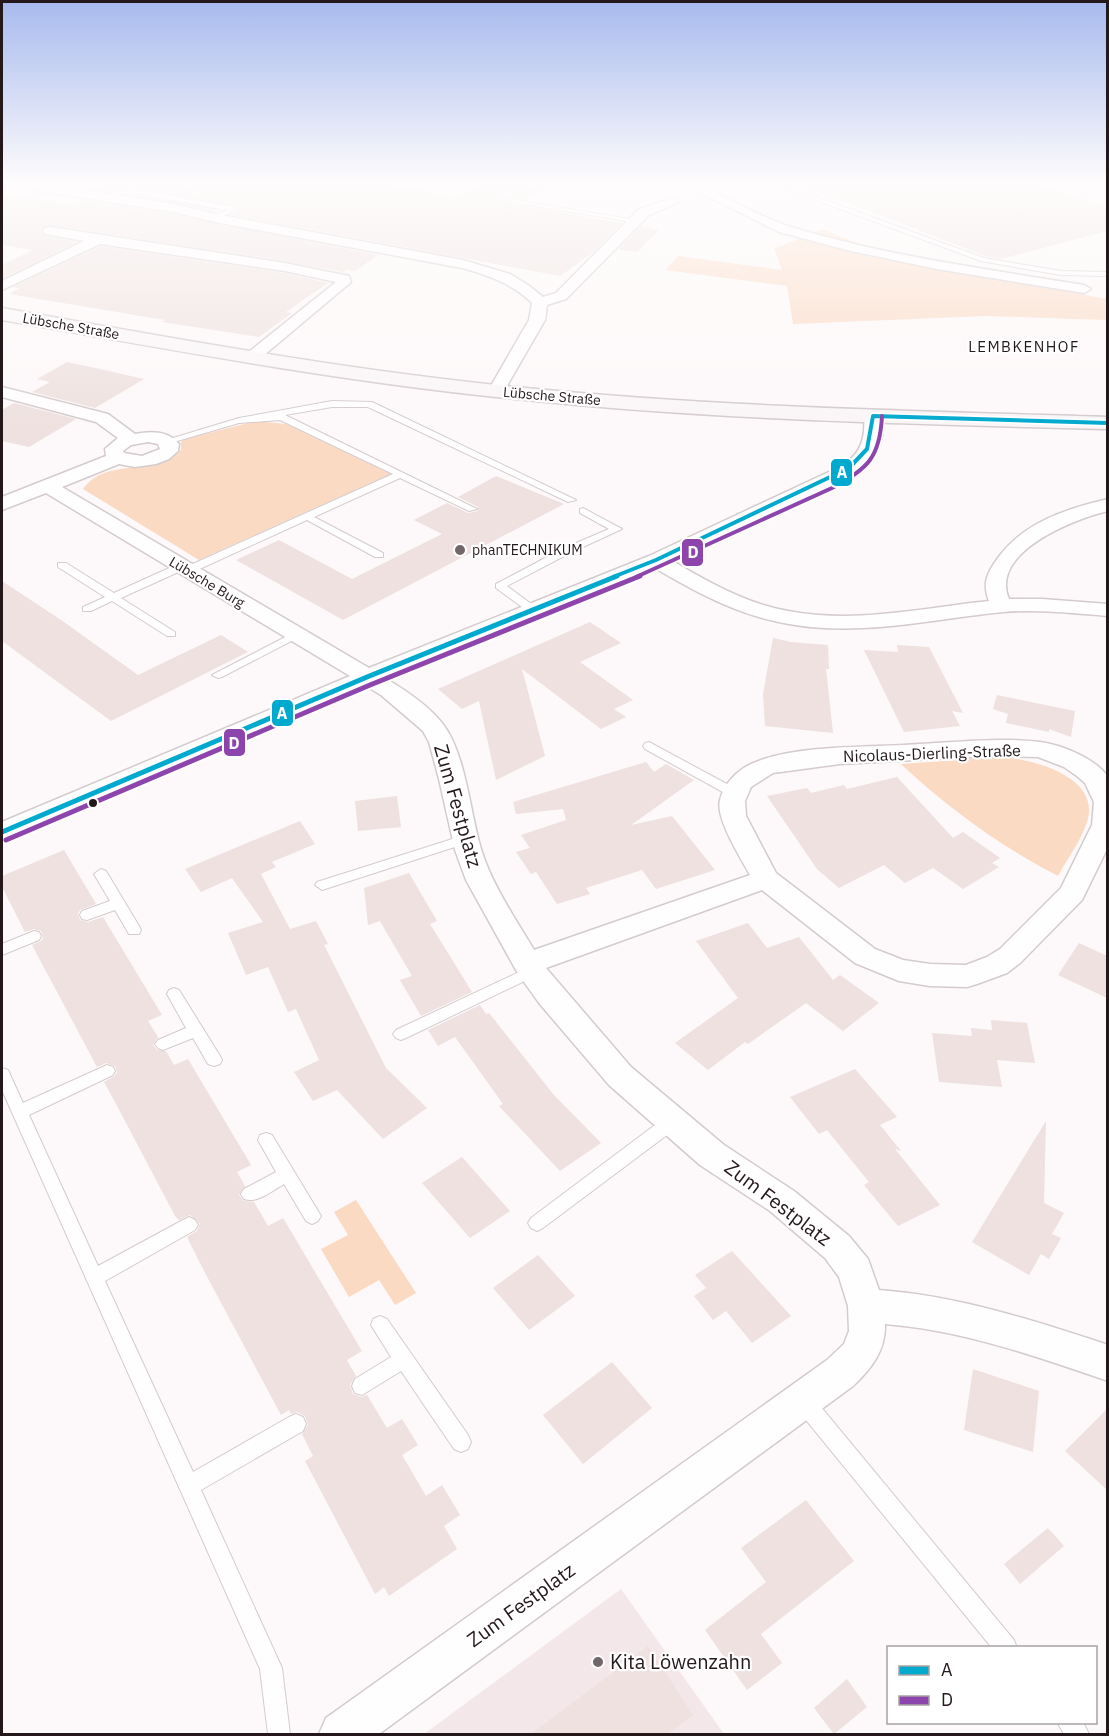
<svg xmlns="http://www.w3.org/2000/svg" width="1109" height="1736" font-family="'IBM Plex Sans',sans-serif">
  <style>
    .built { fill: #f3e7e9 }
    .green { fill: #fbdac4 }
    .building { fill: #eee1df }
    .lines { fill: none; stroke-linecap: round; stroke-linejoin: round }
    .lane-casing { stroke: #d4cbcd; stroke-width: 2 }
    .street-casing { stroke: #d4cbcd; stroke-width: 3 }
    .secondary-casing { stroke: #d4cbcd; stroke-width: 3 }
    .lane { fill: #fffefe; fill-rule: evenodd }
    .street { fill: #fffefe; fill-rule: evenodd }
    .secondary { fill: #faf6f8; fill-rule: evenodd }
    .bus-1-far1-casing { stroke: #fff; stroke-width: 7 }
    .bus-1-casing { stroke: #fff; stroke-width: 9 }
    .bus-2-far1-casing { stroke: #fff; stroke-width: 7 }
    .bus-2-casing { stroke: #fff; stroke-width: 9 }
    .bus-1-far1 { stroke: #00a9ce; stroke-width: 4 }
    .bus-1 { stroke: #00a9ce; stroke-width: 5 }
    .bus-2-far1 { stroke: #8e44ad; stroke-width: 4 }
    .bus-2 { stroke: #8e44ad; stroke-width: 5 }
    .poi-dot { fill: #716669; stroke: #fff; stroke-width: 2 }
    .bus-dot { fill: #25181b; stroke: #fff; stroke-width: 2 }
    .labels { text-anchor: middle; stroke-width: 4.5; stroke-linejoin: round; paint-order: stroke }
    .far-street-label { font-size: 14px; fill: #25181b; stroke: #fff }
    .far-poi-label { font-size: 14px; fill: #25181b; stroke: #fff; text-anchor: start }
    .far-neighbourhood-label { font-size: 15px; letter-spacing: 1.5px; fill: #25181b; stroke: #fff }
    .street-label { font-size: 16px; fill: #25181b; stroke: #fff }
    .near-street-label { font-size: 20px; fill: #25181b; stroke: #fff }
    .near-poi-label { font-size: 20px; fill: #25181b; stroke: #fff; text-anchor: start }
    .line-badge { stroke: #fff; stroke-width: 2 }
    .badge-label { font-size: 16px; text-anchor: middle; font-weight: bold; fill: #fff }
  </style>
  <rect width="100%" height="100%" fill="#fdf8f9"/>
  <g class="built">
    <polygon points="116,182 291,182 226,209 211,212 96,191"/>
    <polygon points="621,1589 724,1734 424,1734"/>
  </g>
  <g class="green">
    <polygon points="822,229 901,261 1107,299 1107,320 985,316 793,324 787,286 665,270 678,256 782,270 774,249"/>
    <path d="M256 421 286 424 391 474 199 560 83 489C107 456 154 478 181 450V442L185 439Z"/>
    <path d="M998 757C1030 758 1102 776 1087 822 1081 841 1067 859 1058 876 1000 846 949 809 901 764Z"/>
    <polygon points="356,1200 416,1293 395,1305 379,1280 349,1297 321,1249 348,1235 334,1212"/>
  </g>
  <g class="building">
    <polygon points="198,182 372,182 458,196 485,182 504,182 544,188 525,199 509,197 513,194 508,188 492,197 491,200 622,223 591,254 560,276 231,215 238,211 238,207 172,194"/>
    <polygon points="800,182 1034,182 1107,207 1107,231 1001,259 985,256 800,184"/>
    <polygon points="2,195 71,204 80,200 173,214 378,255 355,271 347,270 343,272 285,261 50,225 41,230 45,236 77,242 2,279 2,265 33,250 2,245"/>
    <polygon points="641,226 659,230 637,252 618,250"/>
    <polygon points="100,246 285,273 328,283 286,312 292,313 259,337 162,322 165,320 9,294 20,288 13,287"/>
    <polygon points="67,362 91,367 144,379 95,408 32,392 50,382 37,379"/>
    <polygon points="14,403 76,419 29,447 2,441 2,410"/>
    <polygon points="496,476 564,504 343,620 236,560 279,540 352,579 442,534 414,520 447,503 468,513 478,511 478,507 458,497"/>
    <polygon points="2,581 61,620 138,675 221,635 248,652 111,721 2,641"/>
    <polygon points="590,622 621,643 580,662 633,700 614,709 626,717 601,729 522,669 545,756 496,780 479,701 462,709 438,689"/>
    <polygon points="773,638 791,642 828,645 829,669 826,669 833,733 765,726 763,694"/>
    <polygon points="897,645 929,647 963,713 952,711 960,726 904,732 864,650 898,652"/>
    <polygon points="997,695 1075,711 1071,737 1049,729 1049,732 1006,723 1008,714 993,709"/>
    <polygon points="646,762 654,772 666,764 694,780 631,825 672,816 715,870 656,889 642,870 586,888 590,894 557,904 536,872 531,874 516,852 530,848 521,835 566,820 563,809 516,814 513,802"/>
    <polygon points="897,777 953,838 963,832 1000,858 992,863 999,867 963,889 933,868 905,883 884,865 839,888 817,869 767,796 807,788 811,793 844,785 847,789"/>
    <polygon points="397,796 401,827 358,831 355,801"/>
    <polygon points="300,821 315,844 272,862 276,867 261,874 290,929 316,921 328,944 324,945 386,1068 427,1108 383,1139 337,1090 313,1101 294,1072 319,1060 296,1009 288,1012 268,967 246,975 228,933 263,922 232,878 201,892 185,869"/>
    <polygon points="64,850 96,904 80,910 78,914 80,920 88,922 103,917 162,1015 148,1021 158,1037 153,1045 157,1050 166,1051 174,1065 188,1059 251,1165 237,1172 245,1186 239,1195 244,1201 254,1202 268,1226 283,1218 362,1351 347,1360 356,1376 350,1385 353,1394 361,1397 367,1395 387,1428 402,1419 418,1445 402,1455 426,1496 442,1485 460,1515 444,1526 457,1549 389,1596 384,1587 375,1594 305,1461 313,1456 302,1434 308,1425 305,1416 297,1412 291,1414 289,1410 281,1415 203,1269 187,1237 197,1231 200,1224 190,1215 179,1220 175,1216 115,1102 104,1082 115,1076 117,1072 115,1066 106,1063 97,1067 32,945 41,941 43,937 41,931 34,929 25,932 2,887 2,876"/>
    <polygon points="409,873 437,921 430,924 472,992 421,1016 400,980 412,976 380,921 368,925 364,888"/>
    <polygon points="748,923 767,948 799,937 833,980 840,975 879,1003 843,1031 806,1003 748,1044 745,1042 708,1070 675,1043 738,998 696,941"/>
    <polygon points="1079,943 1107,956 1107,998 1058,975"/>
    <polygon points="480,1005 486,1014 489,1013 553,1094 601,1143 560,1171 499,1106 503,1104 455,1037 438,1046 428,1030"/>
    <polygon points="991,1020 1027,1023 1035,1063 997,1060 1002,1087 939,1082 932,1033 972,1036 971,1028 992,1030"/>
    <polygon points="855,1069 897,1117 880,1125 901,1151 895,1149 940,1205 898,1226 864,1185 869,1182 827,1130 819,1134 790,1097"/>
    <polygon points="1046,1121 1044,1203 1064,1213 1052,1234 1061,1238 1049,1259 1041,1254 1029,1275 972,1242"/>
    <polygon points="462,1157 510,1211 470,1238 422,1183"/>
    <polygon points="732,1251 791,1316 752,1343 726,1311 713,1320 694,1296 706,1288 695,1275"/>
    <polygon points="538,1255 575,1296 529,1330 493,1288"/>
    <polygon points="612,1362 652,1408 583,1464 543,1415"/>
    <polygon points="973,1369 1039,1391 1033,1452 964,1430"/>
    <polygon points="1107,1409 1107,1490 1065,1451"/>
    <polygon points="806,1500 854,1561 761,1634 782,1663 747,1690 705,1630 766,1582 741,1548"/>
    <polygon points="1048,1528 1064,1546 1020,1584 1004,1564"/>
    <polygon points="648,1646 693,1715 668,1734 531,1734"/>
    <polygon points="847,1679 867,1707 834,1734 814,1708"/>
  </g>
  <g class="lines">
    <g class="lane-casing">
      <g id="lane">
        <polygon points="767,182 776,182 984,258 1061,271 1108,272 1108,276 1061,275 981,261"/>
        <polygon points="129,188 234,207 237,209 215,220 213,217 227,210 129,192 106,199 103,197"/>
        <polygon points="509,190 511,193 502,198 636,220 633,222 493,199"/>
        <polygon points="332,401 372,402 576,500 568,502 368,407 332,407 285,415 477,509 469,511 400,478 314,517 383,553 383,557 375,557 307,520 193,572 185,572 185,569 121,598 175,632 175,636 167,636 112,601 91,611 83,611 83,607 105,597 58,567 58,563 66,563 114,593 178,564 186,564 186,567 393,474 280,420 239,423 167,444 163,441 239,418"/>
        <polygon points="583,508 622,529 570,553 507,586 538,609 538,613 530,613 496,588 496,584 562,549 609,529 580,513 580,509"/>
        <polygon points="295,632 299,633 299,637 222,677 218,678 212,675"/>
        <polygon points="649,742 738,790 740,793 738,796 730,796 645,749 643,746 645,743"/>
        <polygon points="465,835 472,839 470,842 322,890 315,885 317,882"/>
        <polygon points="101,869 106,871 139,926 141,930 139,934 129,934 115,910 87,920 82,919 80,915 82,911 110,901 94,874"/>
        <polygon points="34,931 39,932 41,936 39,940 2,955 2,944"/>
        <polygon points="532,966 537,967 539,971 537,975 406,1038 401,1040 396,1038 393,1034 396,1030"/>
        <polygon points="174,988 179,990 220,1056 222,1060 220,1064 214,1066 208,1064 193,1038 163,1050 158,1048 155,1044 158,1040 186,1028 167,994 169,990"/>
        <polygon points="107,1065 113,1067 115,1071 113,1075 29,1115 98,1266 183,1220 189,1217 195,1220 198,1225 195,1230 105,1281 193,1472 289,1417 296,1414 303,1417 306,1424 303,1431 201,1490 282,1668 290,1734 268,1734 260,1669 2,1090 2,1068 8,1070 23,1103"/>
        <polygon points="673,1114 679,1116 681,1121 679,1126 543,1228 537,1231 531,1228 528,1223 531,1218 667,1116"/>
        <path d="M266 1133 272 1135 318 1211 321 1216 318 1221 312 1224 306 1221 284 1184C273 1190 257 1204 244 1199L241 1194 244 1189 276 1172 258 1140 260 1135Z"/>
        <polygon points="380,1316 387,1319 468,1435 471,1442 468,1449 461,1452 454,1449 401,1371 362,1395 355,1393 352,1386 355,1379 391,1357 371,1325 373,1319"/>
        <polygon points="804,1393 811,1395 1014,1640 1017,1648 992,1648 797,1409 794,1402 797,1395"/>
        <polygon points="1057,1722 1083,1722 1089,1734 1064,1734"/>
      </g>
    </g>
    <g class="street-casing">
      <g id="street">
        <path d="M2 182H33L173 204 215 214 463 260 510 274 528 285 543 297 556 293 639 209 673 198 679 202 649 215 566 299 547 305 545 320 504 391 496 396 488 391 529 320 532 303C513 284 488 275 462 268L215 222 173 212 8 186Z"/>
        <path d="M679 182H695C726 197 760 217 791 227 886 256 986 269 1084 285L1091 289 1084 293 937 269 851 251 779 232Z"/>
        <polygon points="50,227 285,263 349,276 351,282 257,361 251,363 243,358 245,355 336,282 285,271 100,244 2,290 2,281 84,241 45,234 43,231 45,228"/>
        <path d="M2 387 108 414 135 434C150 431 168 430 179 444L178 451 169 459 156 464 135 467 119 464 62 487 369 668 649 556 833 470C851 461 862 452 864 431 865 424 863 418 867 412H879C889 428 878 455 865 466 847 482 821 490 800 500 757 520 714 540 671 560 708 582 747 604 788 611 855 624 922 608 989 601 982 583 987 573 998 558 1024 522 1066 509 1108 499V511C1074 519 989 552 1009 599H1042L1108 604V616C1073 613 1038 609 1003 612 932 619 860 637 789 624 740 616 697 593 655 568L385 678C405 690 428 705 442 723 466 753 470 813 481 849 492 885 515 918 534 950L750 875C741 858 715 818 720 800 724 783 739 768 756 762 793 746 863 747 904 745 949 743 996 737 1040 742 1062 745 1095 758 1108 777V847L1082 900 1020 963 1007 973 977 984 967 987 930 986 899 981 855 963 762 890 546 968 631 1067 724 1145 794 1191 849 1236 868 1259 879 1290C958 1296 1033 1320 1108 1345V1381C1035 1356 962 1330 885 1324 886 1350 871 1369 853 1386L379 1734H319L326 1718 827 1360 844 1344 849 1331 848 1306 839 1277 825 1258 770 1211 700 1165 609 1085 539 1003 517 972 466 880 455 850 439 779 429 742 423 731 381 695 366 686 2 841V822L350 676 46 493 2 510V497L106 456 105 449 118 438 96 422 2 397ZM148 442 158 444 160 449 142 456 124 453 123 451 131 445ZM990 756 1038 757 1064 767 1077 776 1085 783 1094 802 1092 825 1061 888 1000 949 987 957 966 965 930 964 903 960 875 949 776 873 746 816 745 801 751 787 773 773 840 764Z"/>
      </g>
    </g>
    <g class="secondary-casing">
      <path id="secondary" d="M2 308C173 338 343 370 516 387 712 407 910 411 1108 417V429C910 424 712 420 516 399 343 382 173 350 2 320Z"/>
    </g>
    <use href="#lane" class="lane"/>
    <use href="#street" class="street"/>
    <use href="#secondary" class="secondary"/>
    <g class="bus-1-far1-casing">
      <polyline id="bus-1-far1" points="613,577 656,560 849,468 867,449 873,416 1108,423"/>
    </g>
    <g class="bus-1-casing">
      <polyline id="bus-1" points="2,832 367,677 617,576"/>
    </g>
    <g class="bus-2-far1-casing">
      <path id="bus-2-far1" d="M636 577 832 488C868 469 880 457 882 416"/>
    </g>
    <g class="bus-2-casing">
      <polyline id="bus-2" points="6,840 370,685 640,576"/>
    </g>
    <use href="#bus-1-far1" class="bus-1-far1"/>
    <use href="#bus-1" class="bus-1"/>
    <use href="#bus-2-far1" class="bus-2-far1"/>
    <use href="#bus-2" class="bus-2"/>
  </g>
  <linearGradient id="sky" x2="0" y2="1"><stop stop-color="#a7baee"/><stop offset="0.43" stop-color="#fefcfc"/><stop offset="1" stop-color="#fefcfc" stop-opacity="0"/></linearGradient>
  <rect width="1109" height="425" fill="url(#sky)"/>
  <g class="poi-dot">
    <circle cx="460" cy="550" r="6"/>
    <circle cx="598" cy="1662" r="6"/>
  </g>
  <circle class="bus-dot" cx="93" cy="803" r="5"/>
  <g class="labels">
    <g class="far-street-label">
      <text transform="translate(71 326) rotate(10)" y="5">Lübsche Straße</text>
      <text transform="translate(552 396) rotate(5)" y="5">Lübsche Straße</text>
      <text transform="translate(207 582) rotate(31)" y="5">Lübsche Burg</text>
    </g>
    <g class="far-poi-label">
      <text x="472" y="555">phanTECHNIKUM</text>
    </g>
    <g class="far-neighbourhood-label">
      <text x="1024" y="352">LEMBKENHOF</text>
    </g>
    <g class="street-label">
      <text transform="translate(932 753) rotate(-2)" y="6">Nicolaus-Dierling-Straße</text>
    </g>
    <g class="near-street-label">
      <text transform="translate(458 806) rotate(74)" y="7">Zum Festplatz</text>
      <text transform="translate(778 1203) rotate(37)" y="7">Zum Festplatz</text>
      <text transform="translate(521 1605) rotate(-36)" y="7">Zum Festplatz</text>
    </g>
    <g class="near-poi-label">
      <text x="610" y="1669">Kita Löwenzahn</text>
    </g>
  </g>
  <g class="line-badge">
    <rect x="830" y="458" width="23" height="29" rx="6" fill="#00a9ce"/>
    <rect x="681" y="538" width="23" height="29" rx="6" fill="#8e44ad"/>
    <rect x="271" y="699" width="23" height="28" rx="6" fill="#00a9ce"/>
    <rect x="223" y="728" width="23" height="29" rx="6" fill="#8e44ad"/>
  </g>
  <g class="badge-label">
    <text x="842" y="478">A</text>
    <text x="693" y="558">D</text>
    <text x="282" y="719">A</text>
    <text x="234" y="749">D</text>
  </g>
  <rect width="1109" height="1736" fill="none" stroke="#25181b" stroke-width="6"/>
  <rect x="887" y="1646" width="210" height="78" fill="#ffffff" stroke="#a8a3a4" stroke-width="1.5"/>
  <rect x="899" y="1666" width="30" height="9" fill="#00a9ce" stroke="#a8a3a4" stroke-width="1.5"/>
  <text x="941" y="1676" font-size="18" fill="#25181b">A</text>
  <rect x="899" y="1696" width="30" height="9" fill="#8e44ad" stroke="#a8a3a4" stroke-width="1.5"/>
  <text x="941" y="1706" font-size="18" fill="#25181b">D</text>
</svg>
